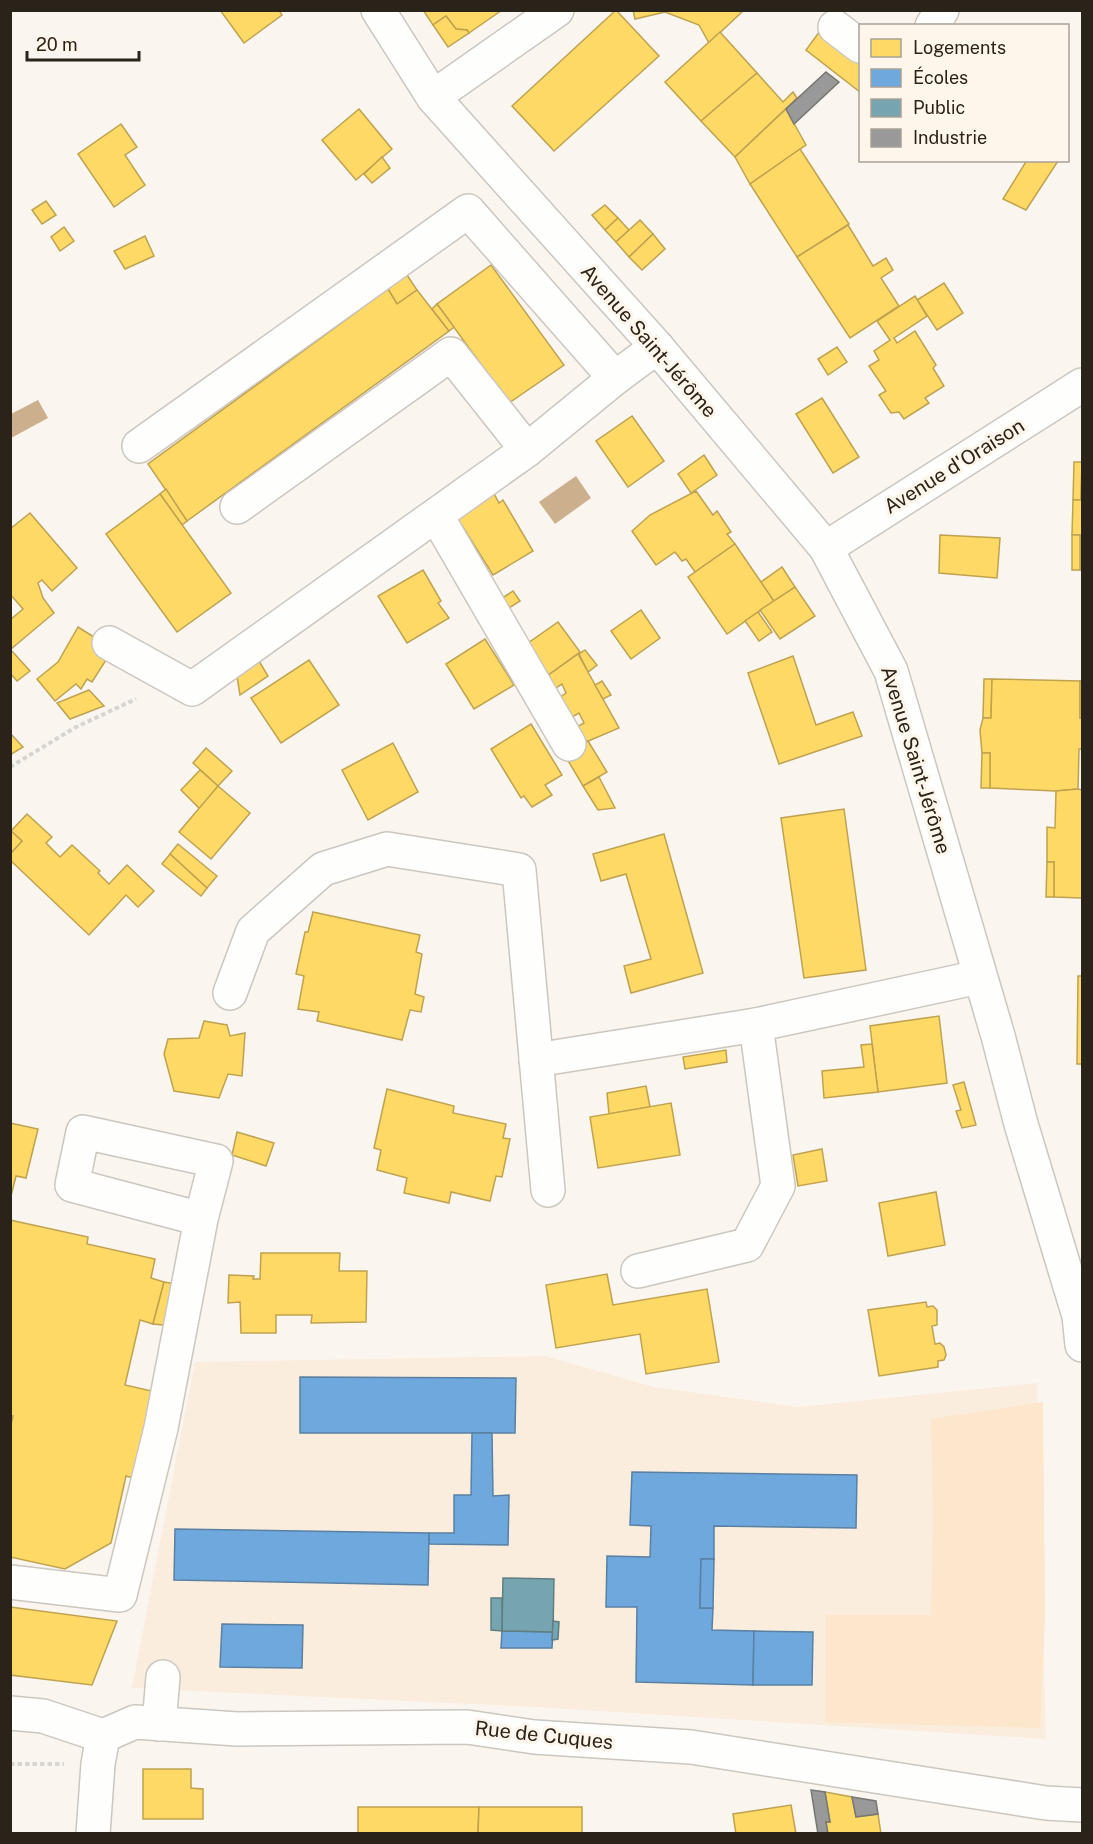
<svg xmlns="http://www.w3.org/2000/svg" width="1093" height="1844" font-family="'Public Sans',sans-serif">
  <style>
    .built { fill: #fbeddd }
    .green { fill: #fce6cc }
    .water { fill: #ccaf8c }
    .homes { fill: #ffd966; stroke: #bfa24f; stroke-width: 1.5 }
    .schools { fill: #6fa8dc; stroke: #5a80a2; stroke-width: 1.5 }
    .public { fill: #76a5af; stroke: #5f7e82; stroke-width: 1.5 }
    .industry { fill: #999; stroke: #787673; stroke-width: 1.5 }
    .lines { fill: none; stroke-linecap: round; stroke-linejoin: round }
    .minor-casing { stroke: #ccc6bf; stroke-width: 36 }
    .path { stroke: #d6d5d2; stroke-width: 4; stroke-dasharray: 4.5 3; stroke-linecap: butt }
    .minor { stroke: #fefefd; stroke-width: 33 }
    .labels { text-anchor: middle; stroke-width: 6; stroke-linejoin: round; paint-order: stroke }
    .street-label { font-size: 20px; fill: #2a2319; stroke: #fef5eb }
  </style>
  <rect width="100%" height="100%" fill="#faf5ef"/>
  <polygon class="built" points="545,1356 654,1387 798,1407 1037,1383 1046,1739 535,1707 132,1688 195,1362"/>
  <polygon class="green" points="1043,1402 1045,1615 1040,1728 825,1722 826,1615 931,1615 933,1519 931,1419"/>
  <g class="water">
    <polygon points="38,400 48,418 11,438 11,414"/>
    <polygon points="576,476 591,498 555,524 539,502"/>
  </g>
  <g class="homes">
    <polygon points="220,10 279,10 282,15 244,43"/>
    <polygon points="423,10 502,10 469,33 467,30 456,29 446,16 433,25"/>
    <polygon points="616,10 659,56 554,151 512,106"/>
    <polygon points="633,10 744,10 709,43 699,25 665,12 635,19"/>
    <polygon points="446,16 456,29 467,30 469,33 448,47 433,25"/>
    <polygon points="822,28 860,58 860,92 806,50"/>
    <polygon points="720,32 757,73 701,121 665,82"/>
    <polygon points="757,73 783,102 793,92 797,98 735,157 701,121"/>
    <polygon points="359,109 392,149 356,180 322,140"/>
    <polygon points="786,109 806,145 750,184 735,157"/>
    <polygon points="121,124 137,147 125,155 145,185 114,207 78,154"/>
    <polygon points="800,149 849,224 797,257 750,184"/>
    <polygon points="382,157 390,168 372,183 364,174"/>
    <polygon points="1027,160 1058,161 1026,210 1003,199"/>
    <polygon points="46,201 56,215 42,224 32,210"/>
    <polygon points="605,205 618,218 605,230 592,215"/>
    <polygon points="618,218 629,230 616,242 605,230"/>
    <polygon points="640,220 653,234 629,257 616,242"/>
    <polygon points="848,225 873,266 886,258 893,270 881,278 899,306 850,338 797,257"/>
    <polygon points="64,227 74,241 60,251 51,237"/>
    <polygon points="653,234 665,249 642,270 629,257"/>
    <polygon points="145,236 154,256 125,269 114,251"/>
    <polygon points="491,265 564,365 509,403 437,304"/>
    <polygon points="407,275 417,290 397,304 388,289"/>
    <polygon points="944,283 963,313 937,330 917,300"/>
    <polygon points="388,289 397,304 417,290 449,331 187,521 148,464"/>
    <polygon points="915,296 927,316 894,338 897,343 915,331 936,365 933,368 944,386 925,398 929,403 904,419 899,412 891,413 879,395 886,391 869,366 879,360 874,351 890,340 877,321"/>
    <polygon points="437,304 454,327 449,331 432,309"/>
    <polygon points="837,347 847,362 828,375 818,359"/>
    <polygon points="822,398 859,457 833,473 796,414"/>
    <polygon points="632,416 664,461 628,487 596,441"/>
    <polygon points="704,455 717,475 691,493 678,474"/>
    <polygon points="1074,462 1082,462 1081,500 1073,500"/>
    <polygon points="1082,462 1082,570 1080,570 1080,535 1072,535 1073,500 1081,500"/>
    <polygon points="490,486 499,503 503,500 533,551 493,575 463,527 455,533 454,512"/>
    <polygon points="166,489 187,521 182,525 160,494"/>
    <polygon points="696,491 713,515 717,511 731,532 727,534 735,544 695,572 686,559 682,561 675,552 656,565 632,531 650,515"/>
    <polygon points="160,494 231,593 177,632 106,534"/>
    <polygon points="30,513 77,568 52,591 42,580 38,583 43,598 54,613 11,649 10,620 23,609 10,594 10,529"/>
    <polygon points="940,535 1000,538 997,578 939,573"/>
    <rect x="1072" y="535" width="8" height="35"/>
    <polygon points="735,544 774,601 727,634 688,577"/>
    <polygon points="782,567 795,587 774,601 761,582"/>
    <polygon points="423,570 441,601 438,603 449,618 407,643 378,596"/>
    <polygon points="795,587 815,616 780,639 760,610"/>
    <polygon points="513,591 520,601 501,613 495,603"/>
    <polygon points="641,610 660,638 631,659 611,631"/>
    <polygon points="758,612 772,632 759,641 745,621"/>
    <polygon points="558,622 580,652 540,681 521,648"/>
    <polygon points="78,627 113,649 92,682 87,679 81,689 76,684 55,701 37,679 58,662"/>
    <polygon points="485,639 514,685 474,709 446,664"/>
    <polygon points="10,649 30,671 17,681 10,673"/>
    <polygon points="585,650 597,665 588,672 579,654"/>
    <polygon points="578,654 619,728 586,742 577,727 584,723 579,713 565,721 553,702 566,693 562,684 548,693 540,681"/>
    <polygon points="793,656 816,725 853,712 862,736 779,764 748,673"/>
    <polygon points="309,660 339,705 281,743 251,698"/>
    <polygon points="259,661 268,676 240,695 237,676"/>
    <polygon points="984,679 992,679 991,718 983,718"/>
    <polygon points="992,679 1080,681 1080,718 1082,718 1082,749 1079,749 1078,789 1056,791 990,788 990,753 982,753 980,730 983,718 991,718"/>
    <polygon points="602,681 611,695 603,699 595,685"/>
    <rect x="1080" y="681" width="2" height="37"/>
    <polygon points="89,690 104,706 70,719 57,703"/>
    <polygon points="531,724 562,775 545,785 552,795 532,807 524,796 521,798 491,749"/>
    <polygon points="10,733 23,747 10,755"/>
    <polygon points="588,741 607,772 583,786 563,752"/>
    <polygon points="393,743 418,792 368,820 342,770"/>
    <polygon points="206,748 232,771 218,786 193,763"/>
    <polygon points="982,753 990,753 990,788 981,788"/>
    <polygon points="200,770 218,786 200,809 181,790"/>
    <polygon points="599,777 615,808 598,810 583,786"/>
    <polygon points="218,786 250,813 211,859 179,832"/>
    <polygon points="1078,789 1082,790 1082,898 1054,897 1054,862 1047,862 1047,827 1055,828 1056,791"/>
    <polygon points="844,809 866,970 804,978 781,818"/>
    <polygon points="27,814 52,837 46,843 60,857 72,845 100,871 98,873 109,884 127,865 154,891 138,907 126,895 89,935 10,860 10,854 22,841 11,831"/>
    <polygon points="11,831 22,841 10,854 10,832"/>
    <polygon points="664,834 703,973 631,993 624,966 651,959 626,874 601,881 593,854"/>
    <polygon points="178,844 217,876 207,888 170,854"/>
    <polygon points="170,854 207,888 201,896 162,864"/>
    <polygon points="1047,862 1054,862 1054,897 1046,897"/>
    <polygon points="313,912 420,935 416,952 422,954 415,994 424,997 421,1012 410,1010 402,1040 317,1021 319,1012 298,1009 304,976 296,974 305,932 308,932"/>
    <polygon points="1078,976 1082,976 1082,1064 1077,1064"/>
    <polygon points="939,1016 947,1083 878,1092 870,1026"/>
    <polygon points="204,1021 227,1025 230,1036 245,1033 242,1076 228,1074 219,1098 174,1091 164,1054 168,1039 199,1038"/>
    <polygon points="872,1044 878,1092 824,1098 822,1071 864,1067 861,1045"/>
    <polygon points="726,1050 727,1062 685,1069 683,1057"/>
    <polygon points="964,1082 976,1125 962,1128 956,1111 961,1110 953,1085"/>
    <polygon points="646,1086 650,1107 609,1114 607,1093"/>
    <polygon points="387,1089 454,1106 453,1113 506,1124 503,1138 510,1139 502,1177 496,1176 490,1201 451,1192 449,1203 404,1193 407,1178 377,1170 381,1150 374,1148"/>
    <polygon points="671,1103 680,1155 598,1168 590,1117"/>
    <polygon points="10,1123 38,1129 26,1178 16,1176 10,1200"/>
    <polygon points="237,1132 274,1143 266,1166 232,1155"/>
    <polygon points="822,1149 827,1181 798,1186 793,1155"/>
    <polygon points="936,1192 945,1245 888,1256 879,1203"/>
    <polygon points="10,1220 88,1237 87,1244 155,1259 151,1278 164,1282 153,1324 140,1320 125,1385 156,1392 136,1479 126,1476 111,1543 65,1569 10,1557 10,1429 13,1416 10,1415"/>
    <polygon points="261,1253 340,1253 339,1271 367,1271 366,1322 311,1323 312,1315 276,1315 276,1333 241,1333 240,1302 228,1303 229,1275 254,1276 253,1279 260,1279"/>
    <polygon points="607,1274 613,1305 707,1289 719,1362 646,1374 640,1334 556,1348 546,1285"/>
    <polygon points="164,1282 182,1285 172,1320 163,1325 153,1324"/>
    <polygon points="926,1302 927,1307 933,1306 937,1310 937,1325 932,1326 935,1344 940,1343 944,1347 946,1355 944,1360 938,1361 938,1367 879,1376 868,1310"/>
    <polygon points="10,1607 117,1621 92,1685 10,1675"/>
    <polygon points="143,1769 191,1769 191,1788 203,1789 203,1819 143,1819"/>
    <polygon points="825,1792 852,1797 856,1817 878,1814 881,1834 828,1834 826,1822 830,1822"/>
    <polygon points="791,1805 796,1834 736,1834 733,1814"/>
    <polygon points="358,1807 479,1807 478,1834 358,1834"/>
    <polygon points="479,1807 582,1807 582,1834 478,1834"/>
  </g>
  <g class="schools">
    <polygon points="300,1377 516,1378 515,1433 300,1433"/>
    <polygon points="472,1433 492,1433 493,1496 509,1495 508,1545 429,1544 429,1533 454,1533 454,1495 471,1495"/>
    <polygon points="632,1472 857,1475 856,1528 714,1526 714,1559 701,1559 700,1608 713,1608 712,1630 754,1631 753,1685 636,1682 637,1607 606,1607 607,1556 650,1557 651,1526 630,1525"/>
    <polygon points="175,1529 429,1533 428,1585 174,1580"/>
    <polygon points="701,1559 714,1559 713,1608 700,1608"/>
    <polygon points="222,1624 303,1625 302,1668 220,1667"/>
    <polygon points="502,1631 553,1632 552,1648 501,1648"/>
    <polygon points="754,1631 813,1632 812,1685 753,1685"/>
  </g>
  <g class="public">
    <polygon points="503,1578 554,1579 553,1632 502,1631"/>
    <polygon points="491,1598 502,1598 502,1631 491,1630"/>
    <polygon points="553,1621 559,1622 558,1639 552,1640"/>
  </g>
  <g class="industry">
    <polygon points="826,72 839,82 794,124 786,109"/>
    <polygon points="811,1790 825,1792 830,1822 826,1822 828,1834 818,1834"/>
    <polygon points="852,1797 876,1801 878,1814 856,1817"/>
  </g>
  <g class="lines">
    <g class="minor-casing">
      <g id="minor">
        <polyline points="378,10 433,97 657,347 826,548 891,671 998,1036 1021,1124 1079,1316 1082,1345"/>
        <polyline points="932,26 942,10"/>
        <polyline points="835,27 860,46"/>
        <polyline points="433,97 557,10"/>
        <polyline points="139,446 468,211 615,378 657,347"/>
        <polyline points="237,507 451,354 527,450 615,378"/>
        <polyline points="436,515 569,744"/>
        <polyline points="826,548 1082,385"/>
        <polyline points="109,643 192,689 527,450"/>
        <polyline points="230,993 253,931 323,869 387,849 519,870 548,1190"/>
        <polyline points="536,1060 756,1025"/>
        <polyline points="638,1271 747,1245 778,1186 756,1025 979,977"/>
        <polyline points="10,1582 120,1595 161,1428 201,1219 216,1161 83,1132 72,1185 201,1219"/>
        <polyline points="10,1713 43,1716 103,1736"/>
        <polyline points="159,1724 163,1677"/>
        <polyline points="103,1736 135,1722 237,1729 467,1727 534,1737 691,1747 1046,1803 1082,1805"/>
        <polyline points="93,1834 98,1764 103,1736"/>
      </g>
    </g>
    <g class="path">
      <polyline points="10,767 76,727 136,699"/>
      <polyline points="10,1764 64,1764"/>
    </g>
    <use href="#minor" class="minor"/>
  </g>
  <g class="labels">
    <g class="street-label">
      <text transform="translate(649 341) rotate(49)" y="7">Avenue Saint-Jérôme</text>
      <text transform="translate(954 466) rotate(-32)" y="7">Avenue d'Oraison</text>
      <text transform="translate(916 760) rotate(73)" y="7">Avenue Saint-Jérôme</text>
      <text transform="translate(544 1735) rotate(6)" y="7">Rue de Cuques</text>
    </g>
  </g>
  <rect width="1093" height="1844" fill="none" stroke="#2a2319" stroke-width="24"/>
  <rect x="859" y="24" width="210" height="138" fill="#fef5eb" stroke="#a9a197" stroke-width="1.5"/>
  <rect x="871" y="39" width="30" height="18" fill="#ffd966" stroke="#a9a197" stroke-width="1.5"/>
  <text x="913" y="54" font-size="18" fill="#2a2319">Logements</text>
  <rect x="871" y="69" width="30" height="18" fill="#6fa8dc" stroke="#a9a197" stroke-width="1.5"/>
  <text x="913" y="84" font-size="18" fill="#2a2319">Écoles</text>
  <rect x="871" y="99" width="30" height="18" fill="#76a5af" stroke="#a9a197" stroke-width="1.5"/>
  <text x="913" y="114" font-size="18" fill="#2a2319">Public</text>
  <rect x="871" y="129" width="30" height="18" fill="#999999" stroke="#a9a197" stroke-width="1.5"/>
  <text x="913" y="144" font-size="18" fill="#2a2319">Industrie</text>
  <path d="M27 51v9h112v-9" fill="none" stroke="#2a2319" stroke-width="3"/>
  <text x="36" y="51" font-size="18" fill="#2a2319" stroke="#fef5eb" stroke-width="4.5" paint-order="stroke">20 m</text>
</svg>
